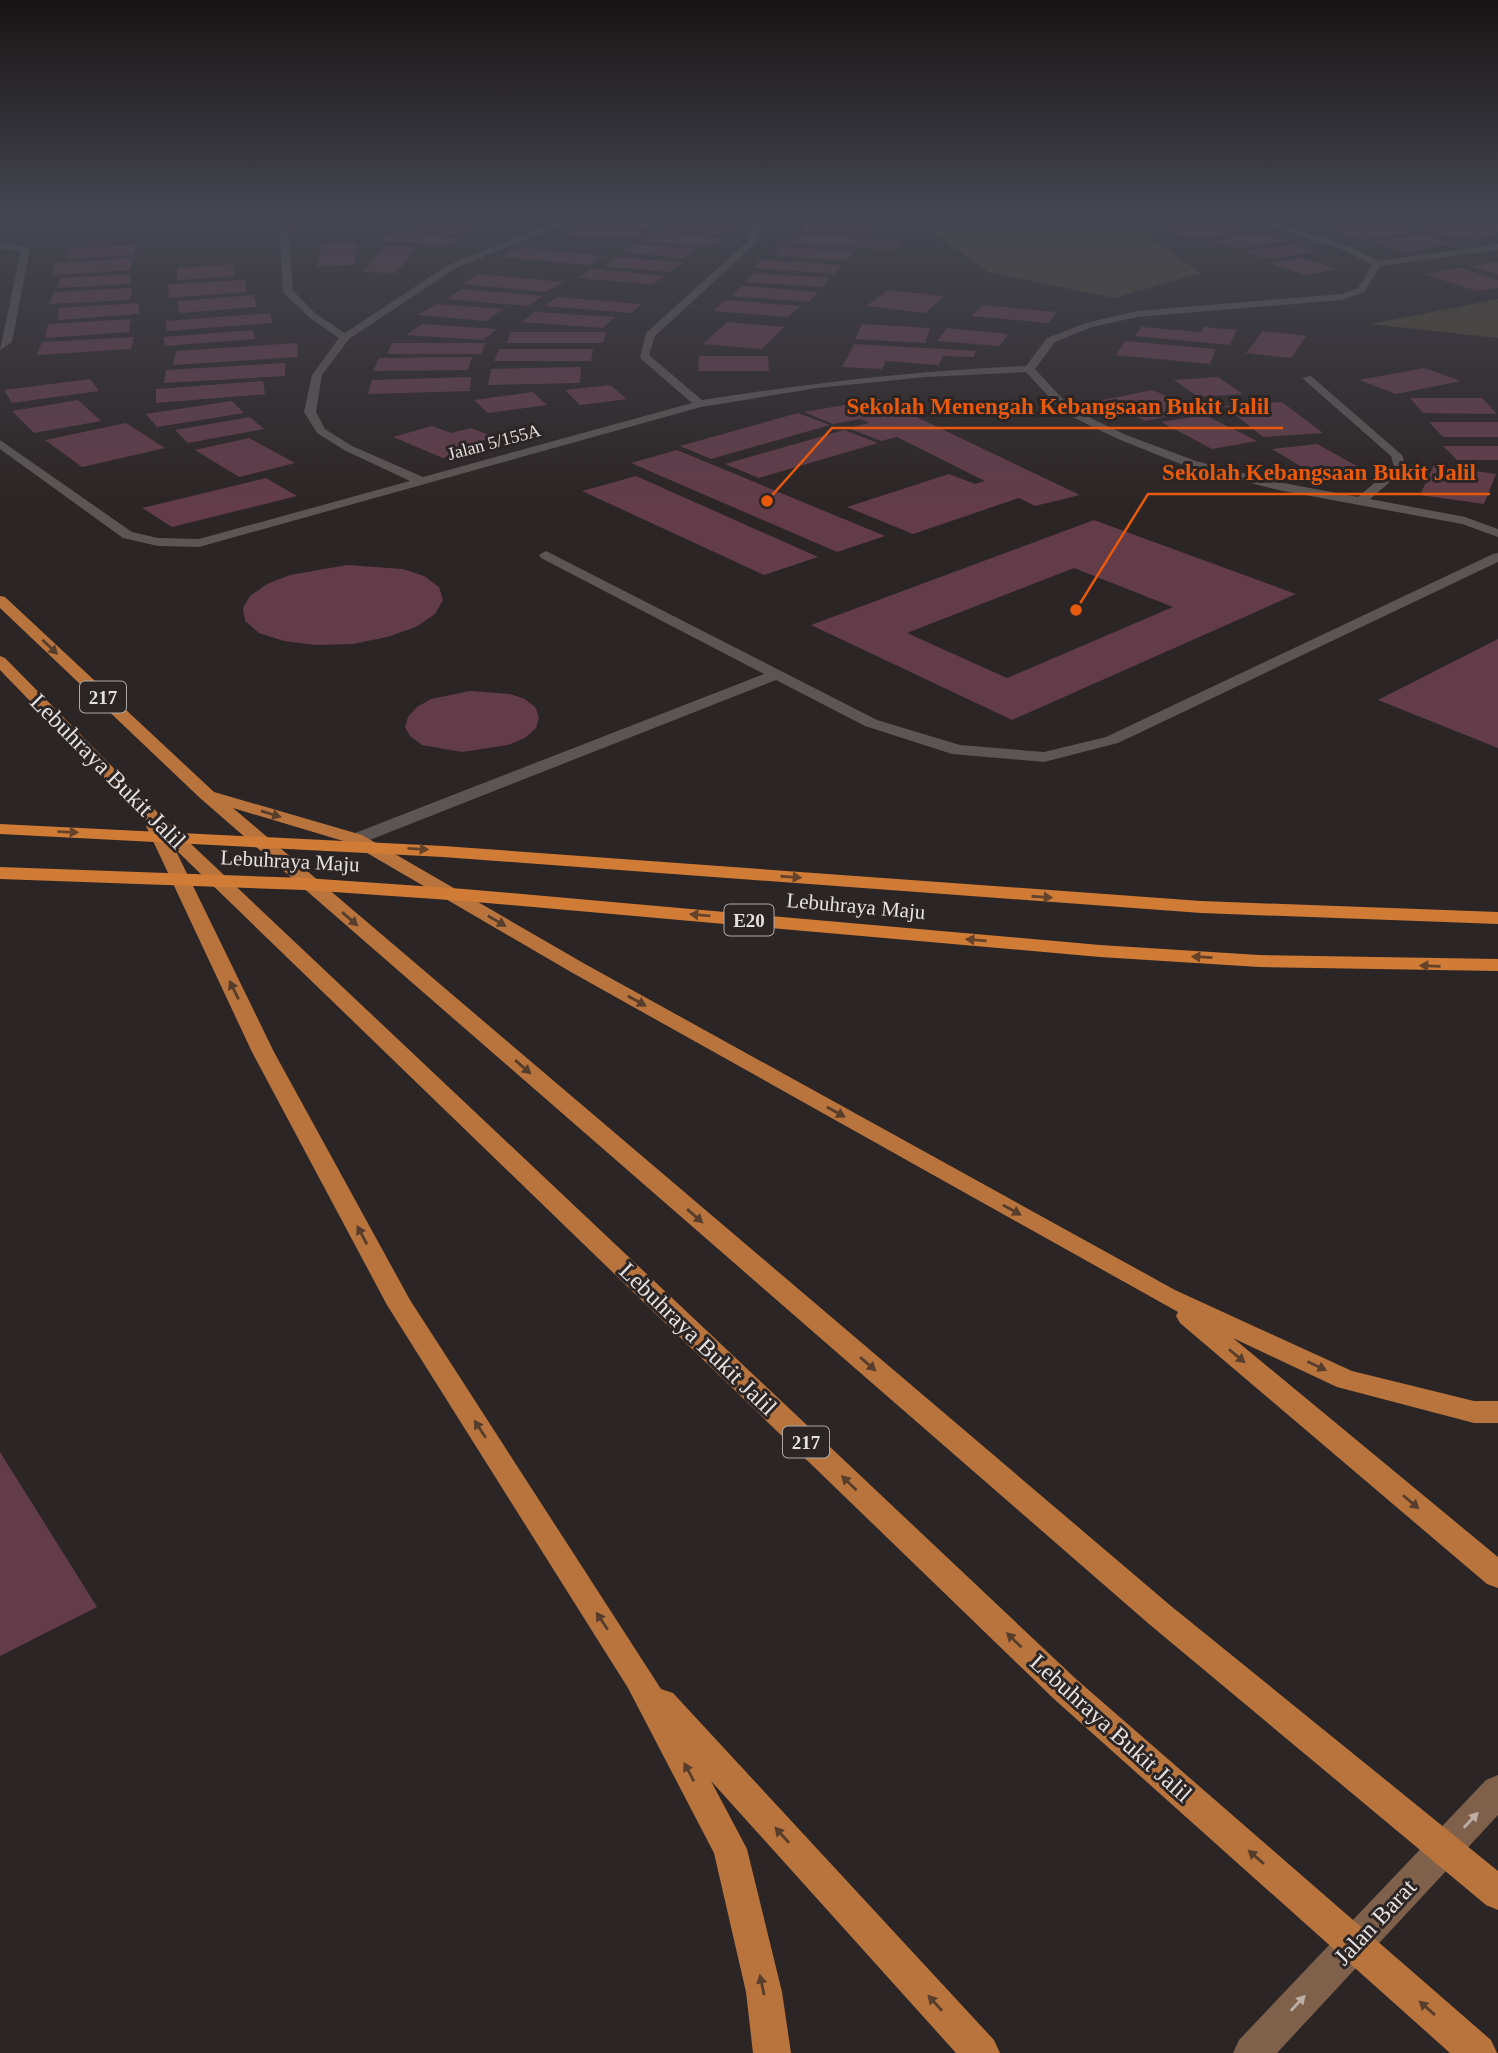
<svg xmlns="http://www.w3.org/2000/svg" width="1498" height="2053" font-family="'Times New Roman',serif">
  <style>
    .green { fill: #4e4531 }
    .building { fill: #623c49; fill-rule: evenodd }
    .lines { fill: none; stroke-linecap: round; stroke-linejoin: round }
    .minor { fill: #5c5554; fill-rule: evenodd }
    .secondary { fill: #7f614b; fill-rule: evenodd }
    .trunk { fill: #b9743d; fill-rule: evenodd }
    .motorway { fill: #d07c37; fill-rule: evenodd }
    .oneway { fill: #563d2c }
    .oneway2 { fill: #65432b }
    .oneway3 { fill: #bcaea4 }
    .labels { text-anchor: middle; stroke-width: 6; stroke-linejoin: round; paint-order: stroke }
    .far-street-label { font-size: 18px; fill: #e5e1e0; stroke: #2c2525 }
    .shield { fill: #2c2525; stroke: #aea9a8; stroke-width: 2 }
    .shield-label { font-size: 19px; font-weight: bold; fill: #e5e1e0 }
    .street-label { font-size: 21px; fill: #e5e1e0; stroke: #2c2525 }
    .near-street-label { font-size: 24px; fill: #e5e1e0; stroke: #2c2525 }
    .leader { fill: none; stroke: #e8590c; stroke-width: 2.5 }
    .callout-dot { fill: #e8590c; stroke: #2c2525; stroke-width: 2.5 }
    .callout-label { font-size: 23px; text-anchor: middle; font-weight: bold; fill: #e8590c; stroke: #2c2525; stroke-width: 6; stroke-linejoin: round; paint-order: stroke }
  </style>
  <rect width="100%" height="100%" fill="#2c2525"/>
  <g class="green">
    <polygon points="909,216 1118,216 1201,273 1114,298 988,272"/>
    <polygon points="1498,299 1498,338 1371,324"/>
  </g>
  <g class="building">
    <polygon points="267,216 269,222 210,226 209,220"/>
    <polygon points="286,216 330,216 330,222 286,228"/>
    <polygon points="421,216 487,216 510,219 486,227"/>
    <polygon points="601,216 661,221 648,228 588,223"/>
    <polygon points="799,216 859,216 860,221 799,220"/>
    <polygon points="1321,216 1357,216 1373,220 1323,227 1296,219"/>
    <polygon points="1427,216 1466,216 1466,217 1444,221"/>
    <polygon points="1488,216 1498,219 1498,232 1457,220"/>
    <polygon points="428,221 473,228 453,235 408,228"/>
    <polygon points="674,222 731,226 719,234 662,229"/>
    <polygon points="803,223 867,223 869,232 803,232"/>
    <polygon points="1219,223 1244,230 1193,238 1168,231"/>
    <polygon points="1381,223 1414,232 1364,240 1333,230"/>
    <polygon points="1436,223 1496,233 1477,240 1415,229"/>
    <polygon points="581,227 643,232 631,239 568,234"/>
    <polygon points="398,232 461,238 445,246 382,240"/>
    <polygon points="656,232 721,238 708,246 642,241"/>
    <polygon points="801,234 902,242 894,250 792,243"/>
    <polygon points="1257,234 1284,241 1238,249 1211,242"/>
    <polygon points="1422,235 1454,244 1404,252 1371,242"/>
    <polygon points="358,243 354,265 317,266 322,244"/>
    <polygon points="635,244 696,249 683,258 622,252"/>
    <polygon points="135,245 134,255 66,259 68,249"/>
    <polygon points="1294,245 1317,252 1267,259 1244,251"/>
    <polygon points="783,246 854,252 846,261 773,255"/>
    <polygon points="385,247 417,247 396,273 362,272"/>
    <polygon points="521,248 605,256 589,265 503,257"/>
    <polygon points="619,257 683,263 669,272 604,266"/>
    <polygon points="132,258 131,270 51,275 54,263"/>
    <polygon points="1303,258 1339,269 1305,275 1269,263"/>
    <polygon points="761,260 842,265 835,274 752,268"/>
    <polygon points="1498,262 1498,275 1470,266"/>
    <polygon points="233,264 235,276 178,280 177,268"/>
    <polygon points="1461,268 1498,280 1498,288 1477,291 1424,274"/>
    <polygon points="592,269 665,276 652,284 578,278"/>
    <polygon points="754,273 830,278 822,287 745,282"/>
    <polygon points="131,274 130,284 57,288 60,278"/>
    <polygon points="479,274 564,282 546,292 461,284"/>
    <polygon points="245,280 247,292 169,298 168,284"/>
    <polygon points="742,286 818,292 809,302 732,296"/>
    <polygon points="132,288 130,300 49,304 54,292"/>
    <polygon points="462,289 543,296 528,306 446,299"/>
    <polygon points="888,290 945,296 925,313 866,306"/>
    <polygon points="254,295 257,307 179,313 177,301"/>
    <polygon points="557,297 642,304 631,313 544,306"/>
    <polygon points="726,300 800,306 788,317 713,311"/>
    <polygon points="139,303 139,314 58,320 59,308"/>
    <polygon points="436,304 503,309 486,321 418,315"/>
    <polygon points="982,305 1057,312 1048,323 971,316"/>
    <polygon points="535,312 615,317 603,328 522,322"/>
    <polygon points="270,313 273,323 167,331 166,321"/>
    <polygon points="131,319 129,332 45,338 48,324"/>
    <polygon points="727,322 784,327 762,349 703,344"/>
    <polygon points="422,324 497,329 483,340 406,335"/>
    <polygon points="862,324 930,328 925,343 855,339"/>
    <polygon points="1141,327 1201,332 1204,327 1237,330 1229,345 1135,336"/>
    <polygon points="947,328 1008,334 1000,346 937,341"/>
    <polygon points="253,330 255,339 165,346 163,337"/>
    <polygon points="1263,331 1306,336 1291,358 1246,353"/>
    <polygon points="511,332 606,332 603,343 507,343"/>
    <polygon points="134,337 131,349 37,355 42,342"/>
    <polygon points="1125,341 1216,349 1210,364 1116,355"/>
    <polygon points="297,343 298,357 173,365 176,351"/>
    <polygon points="392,343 486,343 481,354 387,354"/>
    <polygon points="854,344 976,351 974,357 943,356 939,365 886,361 882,369 842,367"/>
    <polygon points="499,349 593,349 591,361 494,361"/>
    <polygon points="699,356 768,356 769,371 698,371"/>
    <polygon points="472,357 468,370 373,371 379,358"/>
    <polygon points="285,363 285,376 164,383 166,370"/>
    <polygon points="581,367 580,383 488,385 491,369"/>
    <polygon points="1424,368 1461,381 1396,394 1359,380"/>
    <polygon points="471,377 470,391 368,394 372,380"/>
    <polygon points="1218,377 1243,394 1198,397 1174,380"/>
    <polygon points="90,379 99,391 12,403 4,390"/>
    <polygon points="263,381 265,394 156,403 156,389"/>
    <polygon points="610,385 627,399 580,405 565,390"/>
    <polygon points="1152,390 1200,409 1146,421 1098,401"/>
    <polygon points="533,392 547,405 488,413 474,400"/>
    <polygon points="1410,398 1482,398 1497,414 1423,413"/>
    <polygon points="879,399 1080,495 1035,506 1019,498 913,534 847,507 949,474 975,484 985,481 897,437 881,441 848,428 869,423 861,419 833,424 804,412"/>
    <polygon points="78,400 101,421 34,433 12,411"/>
    <polygon points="232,401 244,413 157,427 146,414"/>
    <polygon points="1282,402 1323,433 1263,437 1224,406"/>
    <polygon points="798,413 830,425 711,459 680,446"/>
    <polygon points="1205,415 1257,441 1212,449 1161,422"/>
    <polygon points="250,417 264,429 188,443 175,430"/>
    <polygon points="1429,422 1498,422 1498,437 1443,437"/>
    <polygon points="126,423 165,448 82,467 45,440"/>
    <polygon points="432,426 451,433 471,428 494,437 474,443 483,446 443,458 393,437"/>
    <polygon points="844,430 878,443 759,478 725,464"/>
    <polygon points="249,438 295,463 239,477 195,450"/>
    <polygon points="1317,444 1357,466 1310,472 1272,449"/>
    <polygon points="1443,446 1498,446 1498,460 1457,460"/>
    <polygon points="677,450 885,536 837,552 631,463"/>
    <polygon points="1434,465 1496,474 1484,504 1420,495"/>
    <polygon points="636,476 818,557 764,575 582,491"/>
    <polygon points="266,478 297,496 172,527 142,508"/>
    <path d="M1094 520 1296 594 1012 720 811 625ZM1074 568 1173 607 1007 678 907 633Z"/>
    <polygon points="347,565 403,569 424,576 439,587 443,600 435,614 416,627 387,637 353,644 316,645 284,641 259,633 245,621 243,608 250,596 267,584 290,575"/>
    <polygon points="1498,639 1498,748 1378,700"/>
    <polygon points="470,691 510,694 525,699 536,708 539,718 536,728 525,738 508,745 462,752 422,745 410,736 405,727 408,717 417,707 431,699"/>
    <polygon points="0,1452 97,1607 0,1656"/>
  </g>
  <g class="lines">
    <g class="minor">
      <path d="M571 216H581L454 269 349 339 322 375 316 412 325 429 352 446 423 477 692 403 640 358 646 333 748 241 758 216H766L755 244 655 336 649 355 702 400C812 383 915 371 1026 366L1047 338 1086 323 1137 311 1341 294 1358 288 1372 265 1346 251 1243 216H1254L1352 247 1378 261 1498 244V250L1380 266 1364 292 1342 300 1137 317 1092 327 1055 342 1035 369 1072 409 1126 435 1196 461 1278 482 1358 497 1394 466 1391 456 1302 378 1311 376 1402 455 1406 467 1404 470 1370 499 1465 517 1498 529V537L1462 524 1278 490 1188 467 1118 439 1064 413 1026 372 926 377 817 388 701 407 199 547 158 546 123 538 0 449V440L132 532 158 538 199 539 410 481 344 450 317 433 304 412 312 375 339 338 310 318 283 292 280 233 284 231 288 233 293 291 316 314 345 333 448 265Z"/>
      <polygon points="0,243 30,248 12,342 0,350 21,250 0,249"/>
      <polygon points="546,551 877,720 960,745 1044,752 1106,737 1493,554 1498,553 1498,562 1118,743 1044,762 952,754 865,726 776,680 362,843 350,843 347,839 350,835 764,674 541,558 539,555"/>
    </g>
    <polygon class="secondary" points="1498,1775 1498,1815 1277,2053 1233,2053 1239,2040 1486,1780"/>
    <g class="trunk">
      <polygon points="0,596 5,597 214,792 362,835 585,964 1175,1290 1352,1371 1474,1401 1498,1401 1498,1423 1474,1423 1337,1387 1233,1338 1498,1557 1498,1588 1487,1584 1180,1323 1176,1316 1178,1312 571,972 350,843 233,808 1171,1606 1498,1871 1498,1910 1486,1905 1149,1624 200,798 0,608"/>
      <polygon points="0,656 5,658 156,811 1076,1679 1491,2040 1497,2053 1450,2053 1054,1699 175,849 274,1052 410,1300 661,1689 673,1693 994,2040 1000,2053 956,2053 711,1781 747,1849 782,1992 791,2053 753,2053 746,1992 714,1853 628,1688 387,1305 252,1052 146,826 148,823 0,670"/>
    </g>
    <g class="motorway">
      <polygon points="0,824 443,846 1201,901 1498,912 1498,924 1201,913 443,857 0,834"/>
      <polygon points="0,867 305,878 464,889 1100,945 1259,955 1498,959 1498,971 1259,967 1100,957 464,901 305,890 0,879"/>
    </g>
  </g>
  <defs><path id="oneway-solid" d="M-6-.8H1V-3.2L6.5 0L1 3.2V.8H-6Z" transform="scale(1.75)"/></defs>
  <g class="oneway">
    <use href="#oneway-solid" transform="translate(50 647) rotate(44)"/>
    <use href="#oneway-solid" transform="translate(271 814) rotate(17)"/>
    <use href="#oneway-solid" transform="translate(350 919) rotate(41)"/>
    <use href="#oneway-solid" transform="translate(497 921) rotate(30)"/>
    <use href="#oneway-solid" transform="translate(234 990) rotate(-116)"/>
    <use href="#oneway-solid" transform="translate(637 1001) rotate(29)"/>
    <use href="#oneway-solid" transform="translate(523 1067) rotate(41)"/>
    <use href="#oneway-solid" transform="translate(836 1112) rotate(29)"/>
    <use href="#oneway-solid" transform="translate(1012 1210) rotate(29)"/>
    <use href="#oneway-solid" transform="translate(695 1216) rotate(41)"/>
    <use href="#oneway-solid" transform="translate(362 1235) rotate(-118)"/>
    <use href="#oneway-solid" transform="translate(1237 1356) rotate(40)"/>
    <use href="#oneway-solid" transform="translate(868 1364) rotate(41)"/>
    <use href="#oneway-solid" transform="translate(1317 1366) rotate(25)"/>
    <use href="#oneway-solid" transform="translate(480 1429) rotate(-123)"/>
    <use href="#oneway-solid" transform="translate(849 1483) rotate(-136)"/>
    <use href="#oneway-solid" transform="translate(1411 1502) rotate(40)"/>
    <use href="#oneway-solid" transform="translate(602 1621) rotate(-123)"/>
    <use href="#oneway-solid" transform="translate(1014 1640) rotate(-136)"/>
    <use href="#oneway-solid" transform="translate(689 1772) rotate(-118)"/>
    <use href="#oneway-solid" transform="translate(782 1835) rotate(-132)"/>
    <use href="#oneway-solid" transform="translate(1256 1857) rotate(-139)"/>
    <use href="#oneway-solid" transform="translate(762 1985) rotate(-102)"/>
    <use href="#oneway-solid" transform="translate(935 2003) rotate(-132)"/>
    <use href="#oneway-solid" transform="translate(1427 2008) rotate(-139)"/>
  </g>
  <g class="oneway2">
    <use href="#oneway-solid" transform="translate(68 832) rotate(2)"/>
    <use href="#oneway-solid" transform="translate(418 849) rotate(3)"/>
    <use href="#oneway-solid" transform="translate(791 877) rotate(4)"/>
    <use href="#oneway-solid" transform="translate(1042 897) rotate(4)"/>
    <use href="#oneway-solid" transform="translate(700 915) rotate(-175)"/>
    <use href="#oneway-solid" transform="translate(976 940) rotate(-175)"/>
    <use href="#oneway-solid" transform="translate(1202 957) rotate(-177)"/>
    <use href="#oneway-solid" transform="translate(1430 966) rotate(-178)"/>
  </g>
  <g class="oneway3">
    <use href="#oneway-solid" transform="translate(1471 1820) rotate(-47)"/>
    <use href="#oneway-solid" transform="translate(1298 2003) rotate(-47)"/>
  </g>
  <linearGradient id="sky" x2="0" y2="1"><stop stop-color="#181414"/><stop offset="0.43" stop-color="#454651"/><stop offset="1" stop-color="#454651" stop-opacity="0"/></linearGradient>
  <rect width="1498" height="503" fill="url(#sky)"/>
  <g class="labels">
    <g class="far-street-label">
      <text transform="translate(494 442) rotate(-15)" y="6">Jalan 5/155A</text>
    </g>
    <g class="shield">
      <rect x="80" y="681.5" width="46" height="31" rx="5"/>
      <rect x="724.5" y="904.5" width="49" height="31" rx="5"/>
      <rect x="783" y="1426.5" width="46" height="31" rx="5"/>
    </g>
    <g class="shield-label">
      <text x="103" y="704">217</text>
      <text x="749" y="927">E20</text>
      <text x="806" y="1449">217</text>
    </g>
    <g class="street-label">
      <text transform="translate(290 861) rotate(3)" y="7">Lebuhraya Maju</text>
      <text transform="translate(856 906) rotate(5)" y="7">Lebuhraya Maju</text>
    </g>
    <g class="near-street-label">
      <text transform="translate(108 771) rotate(45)" y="8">Lebuhraya Bukit Jalil</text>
      <text transform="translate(698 1339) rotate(44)" y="8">Lebuhraya Bukit Jalil</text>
      <text transform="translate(1111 1728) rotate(42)" y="8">Lebuhraya Bukit Jalil</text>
      <text transform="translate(1375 1922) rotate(-47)" y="8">Jalan Barat</text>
    </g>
  </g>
  <path class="leader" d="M767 501L832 428H1283M1076 610L1148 494H1490"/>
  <g class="callout-dot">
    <circle cx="767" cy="501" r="7"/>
    <circle cx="1076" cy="610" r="7"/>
  </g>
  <g class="callout-label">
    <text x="1058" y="414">Sekolah Menengah Kebangsaan Bukit Jalil</text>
    <text x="1319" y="480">Sekolah Kebangsaan Bukit Jalil</text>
  </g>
</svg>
